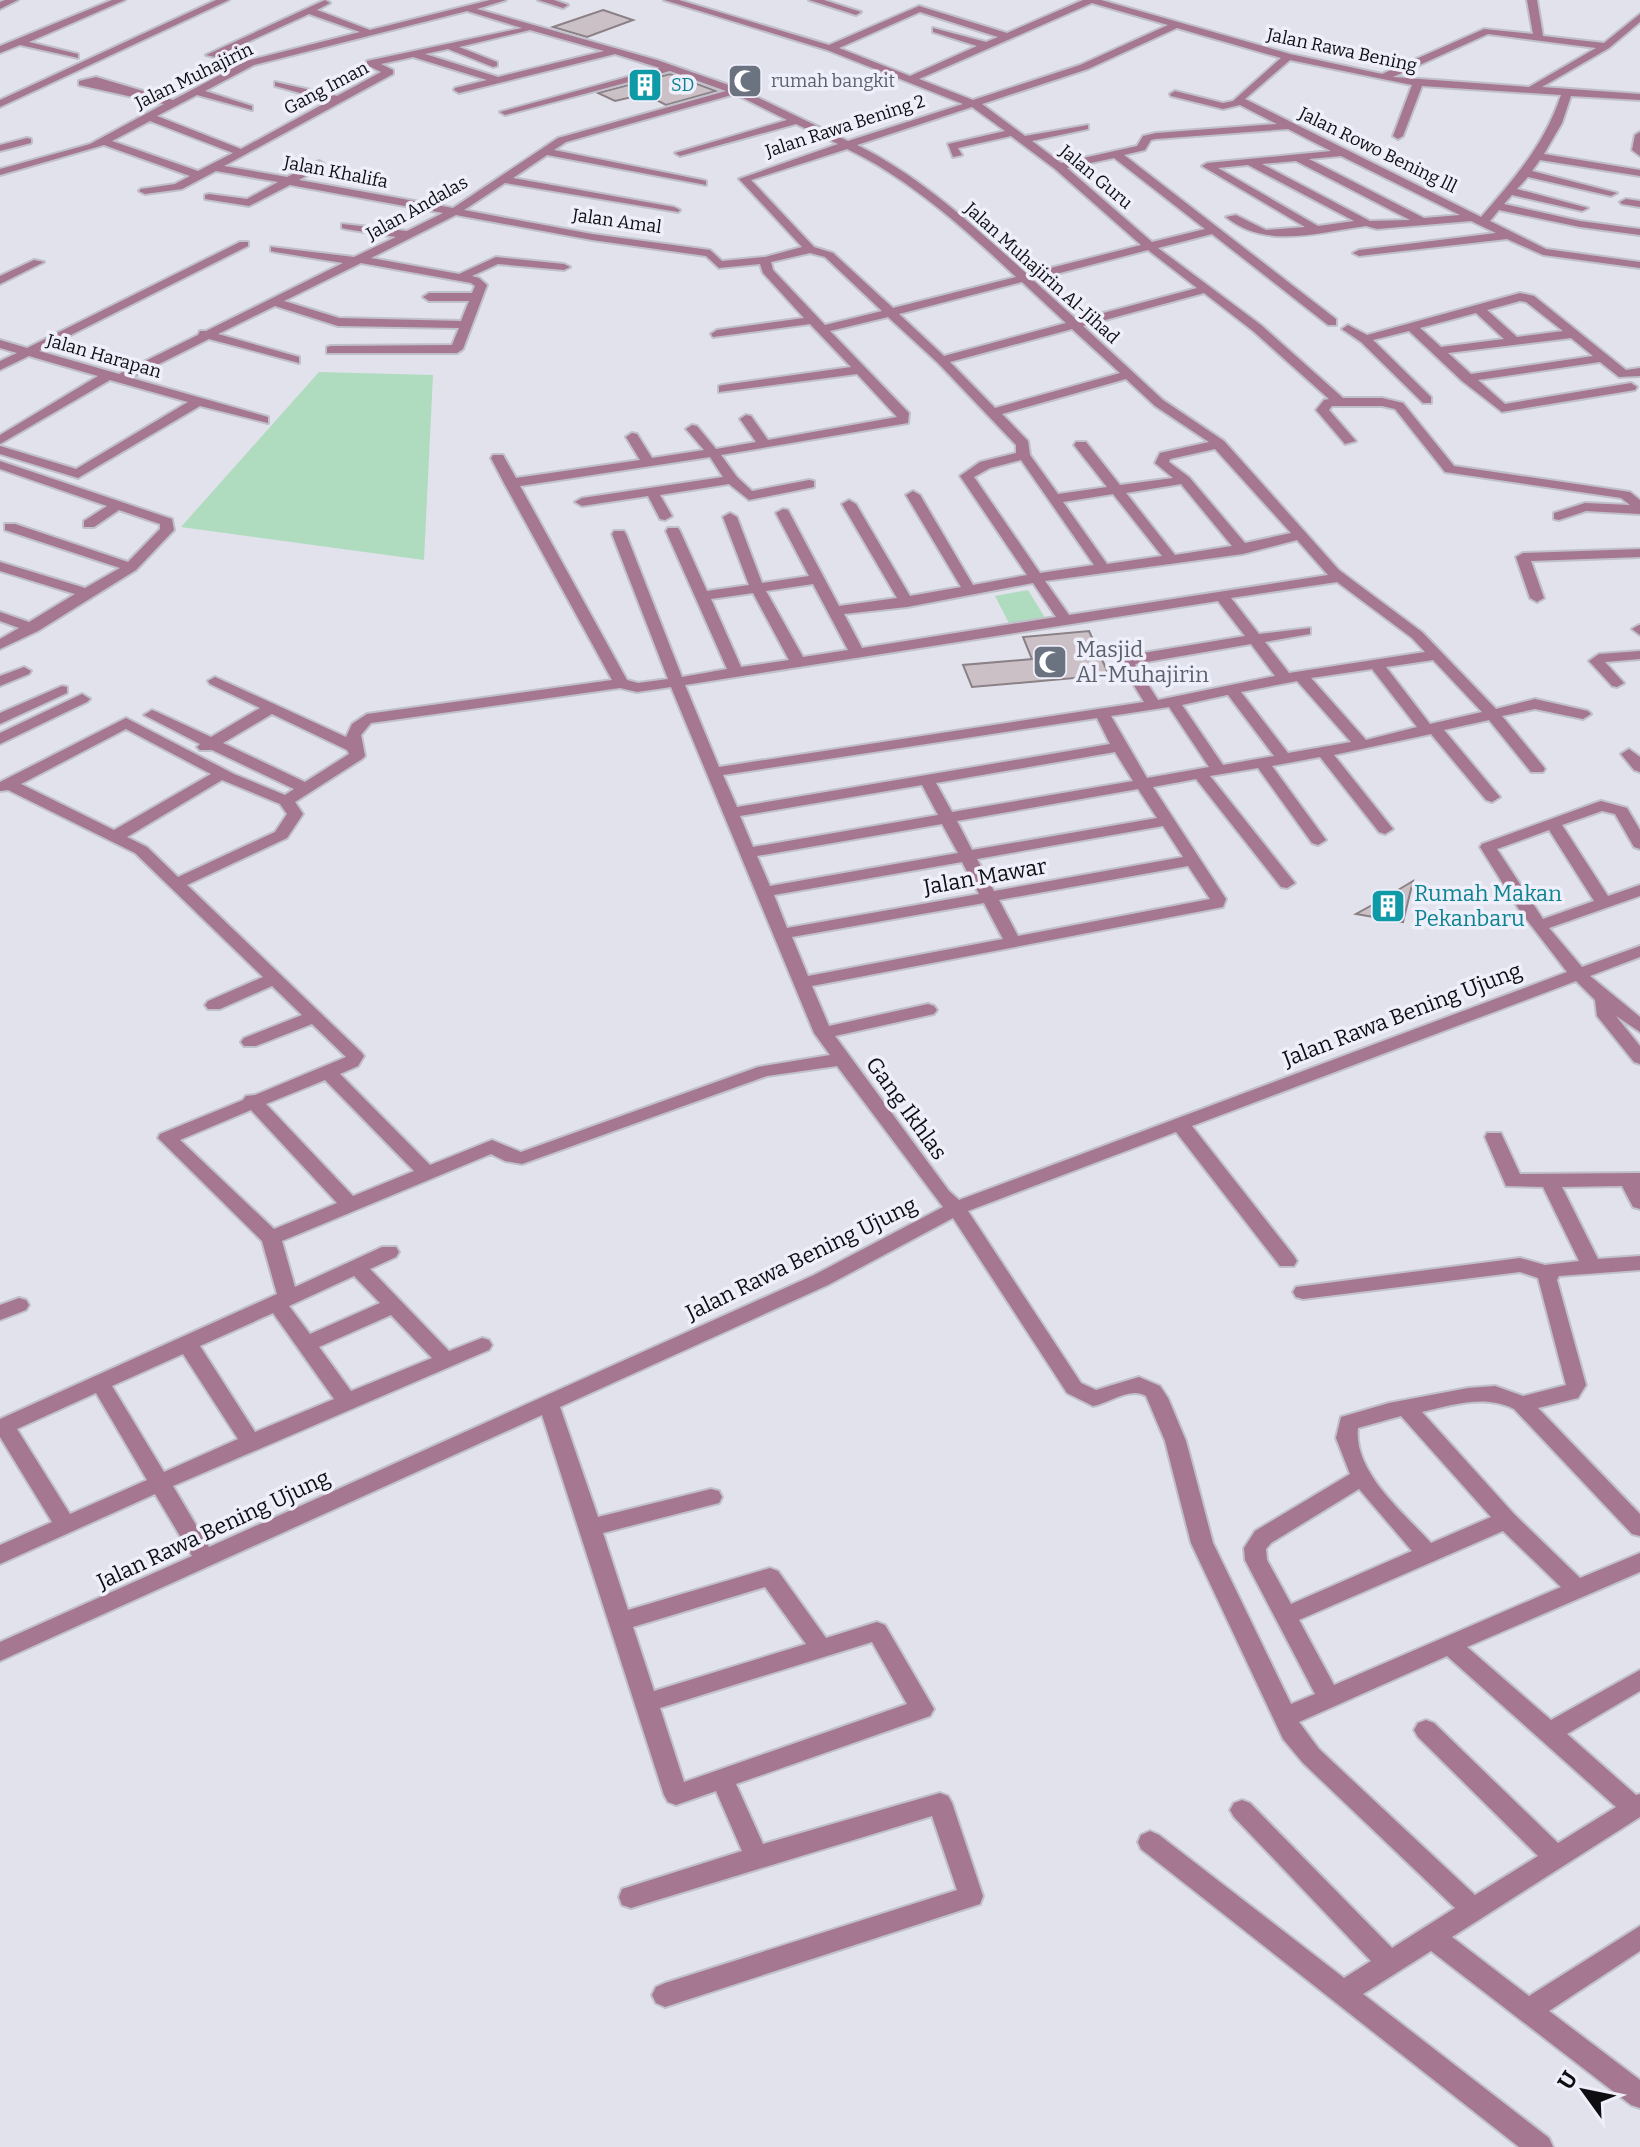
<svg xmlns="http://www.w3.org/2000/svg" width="1640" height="2147" font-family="Bitter,serif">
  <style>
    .green { fill: #afdbbf }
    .building { fill: #cbc0c6; stroke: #8a8086; stroke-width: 2 }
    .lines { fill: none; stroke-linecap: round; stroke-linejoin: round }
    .minor-casing { stroke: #c0c0ca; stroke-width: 4 }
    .minor { fill: #a67791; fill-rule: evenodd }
    .labels { text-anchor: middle; stroke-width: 7; stroke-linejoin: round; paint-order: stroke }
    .far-street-label { font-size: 18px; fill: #0e0e12; stroke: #efeffb }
    .far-worship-label { font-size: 18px; fill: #5b616d; stroke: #efeffb; text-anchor: start }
    .far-culture-label { font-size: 18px; fill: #0d838f; stroke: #efeffb; text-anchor: start }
    .worship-label { font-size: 22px; fill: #5b616d; stroke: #efeffb; text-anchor: start }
    .street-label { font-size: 22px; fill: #0e0e12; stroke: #efeffb }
    .culture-label { font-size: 22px; fill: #0d838f; stroke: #efeffb; text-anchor: start }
  </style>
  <rect width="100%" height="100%" fill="#e2e2ed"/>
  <g class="green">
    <polygon points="319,372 433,375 424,560 181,527"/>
    <polygon points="1028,590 1047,621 1011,627 995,596"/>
  </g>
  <g class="building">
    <polygon points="603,10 633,20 587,37 553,27"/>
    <polygon points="670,74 716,91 666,105 645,94 615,101 598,93"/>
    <polygon points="1089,631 1109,675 972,687 963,665 1032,659 1023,637"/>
    <polygon points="1413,881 1403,922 1356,914 1383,899"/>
  </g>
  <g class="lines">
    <g class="minor-casing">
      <g id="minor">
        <polygon points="5,0 18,0 0,9 0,2"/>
        <polygon points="112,0 125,0 29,42 78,54 78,58 20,45 0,53 0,46"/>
        <polygon points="216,0 229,0 0,107 0,100"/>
        <path d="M325 0 330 3 317 10 370 30 490 0H506L477 9 657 60 740 89 848 141 963 104 827 50 664 0H679L829 45 919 6 1007 33 1083 0H1101L1290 54 1382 74 1484 29 1533 34 1527 0H1537L1543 36 1604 43 1640 14V22L1609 48 1542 87 1640 94V100L1571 96 1562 123 1544 154 1640 170V176L1540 160 1532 171 1617 193 1611 196 1528 177 1517 189 1588 208 1582 211 1512 195 1504 204 1580 221 1640 229V235L1580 227 1499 210 1490 221 1546 249 1640 262V268L1543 255 1507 239 1359 256 1353 253 1359 250 1496 233 1471 221 1377 229 1366 226C1319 232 1266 250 1226 217L1236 215 1266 230 1305 227 1202 166 1207 163 1331 151 1288 129 1156 139 1151 140 1145 150 1124 155 1336 319V325H1328L1212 234 1158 248 1261 325 1343 398H1382L1403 403 1454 466 1630 492 1640 500V514L1586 511 1559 520 1554 519V513L1585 503 1630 505 1621 498 1445 472 1395 409 1382 406H1332L1329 410 1356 441 1345 444 1316 410 1324 400 1329 399 1253 331 1204 293 1083 326 1163 400 1224 441 1339 570 1422 632 1496 709 1535 699 1588 711 1591 714 1583 719 1535 709 1502 716 1543 766 1545 769 1543 772H1531L1489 720 1444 730 1500 797 1492 802 1486 800 1431 734 1334 755 1393 829 1385 834 1379 832 1320 757 1272 766 1326 840 1318 845 1312 843 1258 768 1210 776 1295 883 1287 888 1281 887 1196 779 1153 787 1226 899 1223 907 812 986 829 1026 928 1004 934 1006 937 1010 934 1014 835 1036 949 1191 959 1200 1567 972 1520 911 1480 847 1482 844 1595 803 1601 801 1627 808 1640 830V849L1634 847 1615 814 1602 811 1562 825 1608 896 1640 885V896L1549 928 1582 967 1640 946V957L1590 976 1640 1017V1032L1616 1016 1640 1046V1064L1634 1062 1597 1016 1595 1000 1576 981 1192 1126 1294 1256 1297 1261 1294 1266H1280L1176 1132 968 1211 1081 1383 1096 1390 1139 1377 1160 1386 1168 1398 1186 1441 1213 1543 1291 1704 1315 1694 1245 1560 1244 1548 1255 1531 1350 1474 1336 1438 1341 1417 1389 1403 1468 1388 1495 1386 1523 1396 1566 1385 1538 1278 1520 1272 1303 1299 1296 1297 1293 1292 1296 1287 1520 1258 1545 1265 1579 1261 1543 1187 1506 1186 1485 1137 1487 1133H1501L1520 1174 1640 1173V1209L1633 1207 1622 1186 1562 1187 1598 1259 1640 1256V1270L1559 1276 1557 1280 1586 1385 1578 1398 1538 1408 1640 1514V1536L1632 1534 1514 1409C1485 1394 1452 1405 1422 1412L1514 1514 1580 1578 1640 1553V1572L1467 1647 1551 1720 1640 1670V1691L1567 1734 1636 1795 1640 1794V1817L1452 1937 1529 1996 1640 1926V1951L1549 2011 1640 2080V2108L1631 2105 1431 1951 1363 1994 1549 2138 1553 2147H1519L1141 1849 1138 1842 1141 1835 1150 1831 1159 1835 1344 1978 1371 1961 1234 1817 1230 1810 1234 1803 1242 1800 1250 1803 1392 1948 1455 1908 1303 1763 1283 1739 1191 1543 1165 1441 1146 1396C1131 1386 1109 1403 1093 1406L1067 1393 953 1218 828 1285 560 1407 598 1517 711 1489 719 1491 722 1497 719 1503 711 1505 603 1533 628 1610 770 1568 778 1571 826 1638 877 1622 885 1625 934 1709 930 1716 736 1784 763 1844 940 1793 948 1796 952 1803 983 1896 980 1904 665 2007 656 2003 652 1995 656 1987 665 1983 957 1890 932 1816 631 1908 622 1905 619 1897 622 1889 742 1851 716 1791 676 1805 668 1802 664 1795 542 1415 0 1661V1642L192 1556 155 1494 0 1564V1545L52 1522 0 1437V1419L277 1294 262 1241 158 1138 160 1134 243 1100 246 1096 255 1095 346 1057 312 1024 256 1046H244L241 1042 244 1038 302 1015 272 986 220 1009H208L205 1005 208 1001 263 977 135 853 8 790 0 791V782L126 718 234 774 285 795 294 789 212 750H200L197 747 200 744 144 715 152 710 157 712 211 737 260 708 210 684 208 681 215 677 346 737 352 724 367 714 612 680 504 483 491 458 493 455H503L516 478 640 460 626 437 632 433 637 434 652 458 704 450 686 429 692 425 697 426 716 449 756 442 740 419 746 415 751 416 768 440 897 417 857 374 719 392V386L723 385 851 367 810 324 713 337 711 334 717 330 804 318 763 273 760 264 719 268 706 256 592 240 456 215 371 258 459 274 496 257 564 264 570 267 564 270 498 264 472 276 479 278 487 285 463 349 457 353H327V347L331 346 452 345 459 328 338 326 275 306 218 334 299 357V363L209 339 131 378 268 417V423L200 406 78 478 0 454V446L76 469 188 402 110 380 0 444V435L98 376 29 356 0 370V361L17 353 0 348V340L27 348 240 242H248V246L39 351 119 374 198 335 200 331H206L343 263 275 252 271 251V247L354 257 396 237 346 229 342 228V224L407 231 443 213 290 185 249 206 205 199V195L209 194 247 199 278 182 216 171 182 189 145 194 139 191 141 189 175 184 190 176 104 145 0 175V169L90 144 164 104 79 85V81L96 77 173 100 246 61 360 32 309 14 215 57 206 55ZM1092 3 1168 25 1080 65 973 100 919 79ZM467 11 522 28 367 61V65L381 72 337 96 275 82V86L329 101 241 149 157 116 197 95 252 110V106L205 91 254 65ZM920 12 998 37 986 42 933 28V32L977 46 910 76 839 48ZM1177 28 1281 58 1233 101 1223 103 1175 91 1170 94 1171 96 1223 109 1240 105 1277 124 1156 133 1143 136 1137 146 1061 163 1032 141 1088 129V125L1025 136 982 104 1088 69ZM530 30 604 51 498 77 425 54 448 49 493 67 497 66V62L459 47ZM1488 34 1596 48 1529 87 1393 77ZM615 54 660 68 500 112 505 115 670 71 726 91 558 138 453 208 299 180 323 166 324 164 319 161 287 177 224 166 393 74V70L381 64 413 57 487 80 455 88 454 90 459 93ZM1290 60 1412 85 1393 136 1398 139 1403 136 1422 86 1561 95C1545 144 1514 179 1481 217L1245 99ZM735 94 787 120 675 153 680 156 796 124 838 144 739 179 802 247 765 257 722 261 710 250 592 234 464 210 505 183 678 212 680 210 674 207 513 178 547 155 706 185V181L702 180 554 150 566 142ZM972 107 1005 131 948 144 953 157 962 155 958 148 1011 136 1055 169 1141 245 1027 274C975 227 920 176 857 145ZM150 121 233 153 198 171 112 141ZM847 149C910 179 965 229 1016 277L893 308 833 253 814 247 751 180ZM1341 156 1460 215 1424 218 1309 159ZM1114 158 1205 229 1152 242 1067 168ZM1296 161 1410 220 1370 221 1262 164ZM1248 165 1354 221 1318 226 1218 168ZM1148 250 1197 288 1077 320 1033 280ZM810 253 825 257 882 311 825 325 773 270 771 262ZM361 263 471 283 475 286 472 293H429L423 297 429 301H469L461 321 339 318 284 301ZM1022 282 1066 323 944 356 899 314ZM888 317 938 363 1016 445V453L980 462 960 476 1027 575 973 585 920 495 913 491 906 495 961 587 910 596 856 504 849 500 842 504 897 598 839 606 788 510 783 509 776 513 809 576 762 583 737 517 730 513 723 517 749 585 707 591 680 531 678 528H668L666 531 727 669 682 677 626 534 624 531H614L612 534 668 679 638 683 627 680 520 486 710 457 723 477 582 498 575 502 582 506 648 496 660 519 665 520 672 516 660 495 729 484 749 500 814 487V481L809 480 752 491 737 477 721 455 908 423 909 413 830 331ZM1072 329 1120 373 995 408 950 362ZM1126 379 1155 406 1209 442 1160 453 1155 463 1173 478 1120 485 1086 442H1076L1074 445 1107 487 1058 494 1030 455 1028 441 1002 414ZM1215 449 1291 533 1245 543 1189 477 1169 462 1170 459ZM1021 460 1094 565 1040 573 974 477 990 468ZM1181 484 1232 546 1175 555 1126 493ZM1113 494 1162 556 1107 564 1063 502ZM1297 540 1328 575 1069 615 1045 581 1243 554ZM1337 582 1412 638 1425 652 1289 673 1265 642 1310 634V628L1259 634 1231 598ZM1033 583 1056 617 862 648 844 614 907 607ZM813 584 848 650 803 657 766 591ZM753 593 789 660 741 667 711 599ZM1218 601 1245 636 1125 656 1121 664 1144 702 719 767 685 685ZM1251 644 1275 676 1158 700 1135 664ZM1433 660 1482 712 1430 724 1386 667ZM1372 669 1417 727 1366 740 1311 678ZM1297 681 1351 742 1288 753 1241 692ZM671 687 814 1033 830 1055 758 1067 521 1152 492 1140 430 1165 340 1074 358 1066 364 1056 361 1052 187 885 287 838 303 814 295 802 362 759 365 756 361 735 371 723 620 688 637 692ZM1227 695H1228L1274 756 1223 765 1182 705ZM1169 707 1209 767 1147 778 1111 716ZM272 714 347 750 349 754 305 782 223 743ZM1097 718 1110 744 737 807 723 775ZM126 729 211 774 114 830 21 784ZM1115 752 1133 781 952 812 936 783ZM222 780 280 804 287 814 275 832 178 877 147 847 127 837ZM922 785 938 815 753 847 740 816ZM1138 789 1157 818 972 850 957 821ZM942 824 958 853 770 886 757 856ZM1163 826 1183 857 994 891 977 859ZM1549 830 1594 901 1543 919 1497 849ZM962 862 979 894 787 928 774 895ZM1188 866 1210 899 1018 936 999 900ZM984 903 1003 939 808 976 792 937ZM837 1066 943 1207 814 1275 209 1547 173 1486 489 1350 492 1345 489 1340 482 1338 449 1351 370 1269 396 1257 399 1252 396 1247H382L295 1287 282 1241 491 1154 505 1161 522 1164 767 1076ZM325 1080 414 1171 353 1196 266 1104ZM251 1110 337 1203 274 1229 180 1140ZM354 1276 380 1303 310 1334 289 1306ZM273 1313 334 1399 255 1432 200 1346ZM391 1315 432 1358 351 1391 319 1347ZM183 1354 238 1439 164 1472 112 1386ZM96 1393 147 1480 70 1514 17 1429ZM1401 1416 1491 1517 1431 1543C1404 1513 1353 1472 1358 1428ZM1359 1489 1412 1551 1291 1604 1267 1560 1266 1549 1271 1543ZM1503 1531 1561 1587 1334 1685 1299 1620ZM765 1587 806 1644 654 1691 633 1627ZM872 1642 907 1704 684 1782 660 1708ZM1447 1656 1616 1807 1558 1843 1434 1723 1426 1720 1418 1723 1414 1730 1418 1737 1538 1856 1475 1895 1319 1749 1299 1722Z"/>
        <polygon points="538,0 554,0 568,5 563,8"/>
        <polygon points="809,0 824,0 861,12 856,15"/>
        <polygon points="1640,132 1640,156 1632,150 1635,135"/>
        <polygon points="27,138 31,139 31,143 0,151 0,145"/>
        <polygon points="1626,199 1640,201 1640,207 1622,204 1620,202"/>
        <polygon points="34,260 44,262 0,284 0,276"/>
        <path d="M1520 293 1534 296 1626 370 1640 368V376L1619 377 1600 362 1478 380 1505 404 1631 383 1637 387 1635 390 1502 412 1462 381 1409 331 1373 340 1431 397V403H1423L1361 342 1342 329 1348 325 1367 335ZM1520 301 1526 302 1563 331 1517 337 1487 310ZM1476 313 1504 339 1441 347 1420 328ZM1571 338 1593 356 1471 374 1448 353Z"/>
        <polygon points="0,461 172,519 174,530 136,570 38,631 0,649 0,639 19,628 0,621 0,612 29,622 75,594 0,571 0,562 85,588 120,568 5,530 5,524 15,524 128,562 160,529 160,524 119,510 94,527 84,527 84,521 107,506 0,469"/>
        <polygon points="1640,549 1640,557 1531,561 1544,598 1537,602 1530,598 1516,557 1523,553"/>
        <polygon points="1639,625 1640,625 1640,635 1632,629"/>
        <polygon points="1640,651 1640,659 1605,662 1624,683 1617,687 1612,686 1589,661 1599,654"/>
        <polygon points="24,667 31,671 29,674 0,686 0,676"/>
        <polygon points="62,686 67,687 67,693 0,724 0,713"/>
        <polygon points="82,694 90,699 87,702 0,744 0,733"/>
        <polygon points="1629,749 1640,757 1640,772 1634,770 1621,754"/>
        <polygon points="19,1298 26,1300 29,1305 26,1310 0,1320 0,1305"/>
      </g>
    </g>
    <use href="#minor" class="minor"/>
  </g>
  <defs>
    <g id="mosque-square" transform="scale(1.8)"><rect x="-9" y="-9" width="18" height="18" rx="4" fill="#6b7280" stroke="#efeffb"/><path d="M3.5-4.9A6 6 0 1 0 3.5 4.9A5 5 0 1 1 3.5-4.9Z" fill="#fff"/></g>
    <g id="building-square" transform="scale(1.8)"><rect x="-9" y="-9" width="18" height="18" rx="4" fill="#0f9aa8" stroke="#efeffb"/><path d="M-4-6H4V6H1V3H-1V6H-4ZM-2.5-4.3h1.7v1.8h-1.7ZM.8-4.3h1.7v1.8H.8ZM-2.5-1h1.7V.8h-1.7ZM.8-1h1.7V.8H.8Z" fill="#fff"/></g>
  </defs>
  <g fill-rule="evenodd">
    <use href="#mosque-square" x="745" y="81"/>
    <use href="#building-square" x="645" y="85"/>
    <use href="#mosque-square" x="1050" y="662"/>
    <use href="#building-square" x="1388" y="906"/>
  </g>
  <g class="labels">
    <g class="far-street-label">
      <text transform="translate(1342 50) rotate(12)" y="6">Jalan Rawa Bening</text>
      <text transform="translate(194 76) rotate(-26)" y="6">Jalan Muhajirin</text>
      <text transform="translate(326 88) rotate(-28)" y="6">Gang Iman</text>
      <text transform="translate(845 126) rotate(-18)" y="6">Jalan Rawa Bening 2</text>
      <text transform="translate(1378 150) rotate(26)" y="6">Jalan Rowo Bening lll</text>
      <text transform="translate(336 172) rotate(11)" y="6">Jalan Khalifa</text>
      <text transform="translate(1096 177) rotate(40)" y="6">Jalan Guru</text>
      <text transform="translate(417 208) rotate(-29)" y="6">Jalan Andalas</text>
      <text transform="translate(617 221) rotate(8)" y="6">Jalan Amal</text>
      <text transform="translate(1042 273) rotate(42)" y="6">Jalan Muhajirin Al-Jihad</text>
      <text transform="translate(104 356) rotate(16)" y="6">Jalan Harapan</text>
    </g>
    <g class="far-worship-label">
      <text x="771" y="87">rumah bangkit</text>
    </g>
    <g class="far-culture-label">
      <text x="671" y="91">SD</text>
    </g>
    <g class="worship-label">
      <text x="1076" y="657">Masjid<tspan x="1076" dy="25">Al-Muhajirin</tspan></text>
    </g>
    <g class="street-label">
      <text transform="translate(985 876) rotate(-10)" y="8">Jalan Mawar</text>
      <text transform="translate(1402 1014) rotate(-21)" y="8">Jalan Rawa Bening Ujung</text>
      <text transform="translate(907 1108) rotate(54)" y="8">Gang Ikhlas</text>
      <text transform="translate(801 1258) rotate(-26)" y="8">Jalan Rawa Bening Ujung</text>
      <text transform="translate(213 1529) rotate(-25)" y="8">Jalan Rawa Bening Ujung</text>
    </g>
    <g class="culture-label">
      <text x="1414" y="901">Rumah Makan<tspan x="1414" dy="25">Pekanbaru</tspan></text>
    </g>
  </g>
  <g transform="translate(1584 2091) rotate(303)" stroke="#efeffb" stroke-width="6" paint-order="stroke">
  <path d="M0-6L14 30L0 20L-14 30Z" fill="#0e0e12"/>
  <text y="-12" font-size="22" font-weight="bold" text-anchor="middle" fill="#0e0e12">U</text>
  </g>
</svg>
